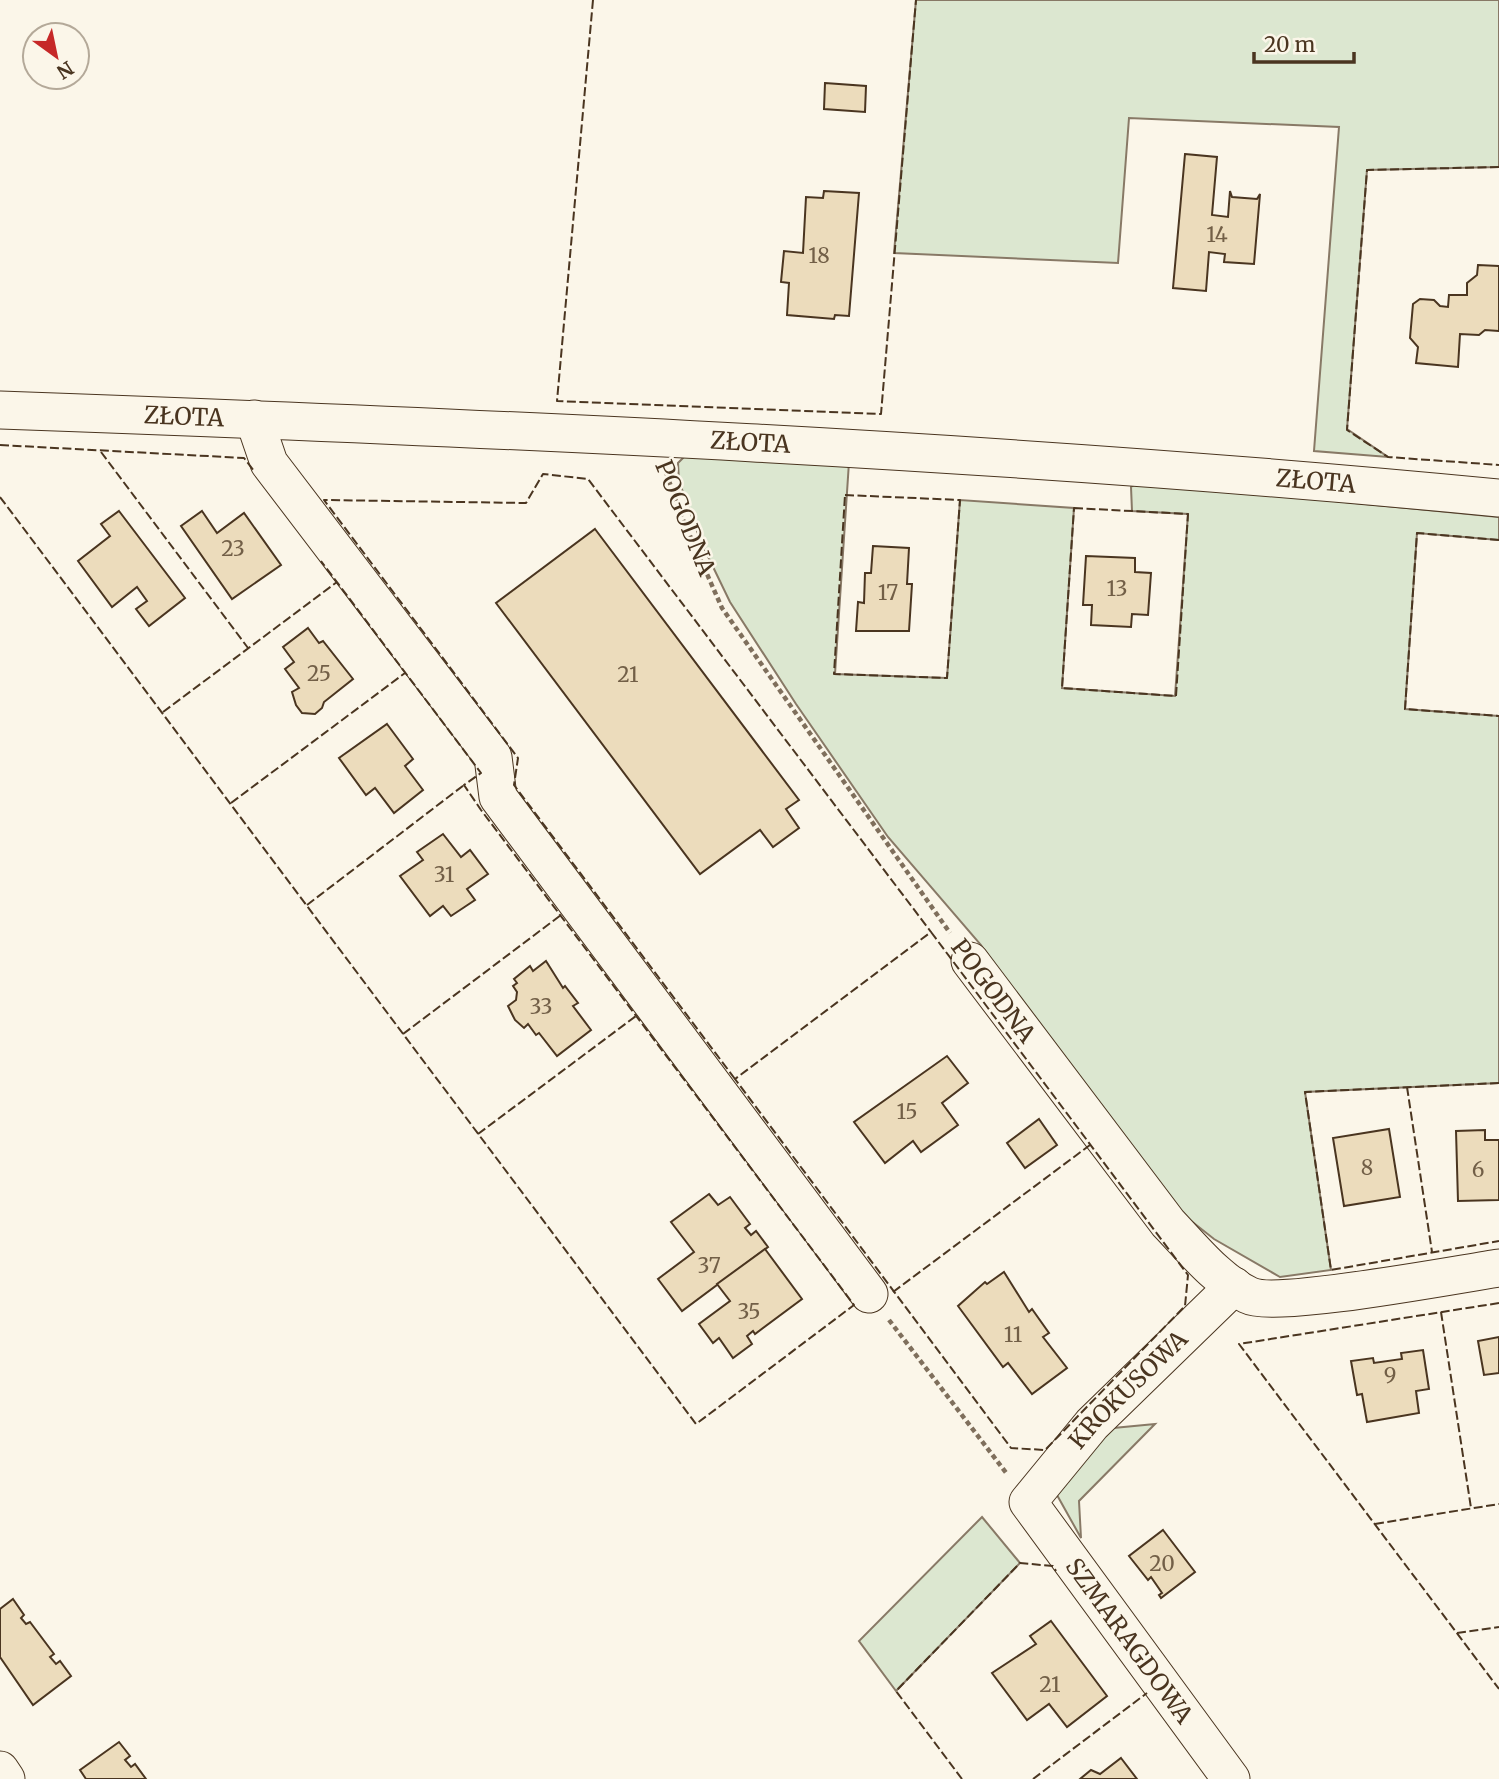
<svg xmlns="http://www.w3.org/2000/svg" width="1499" height="1779" font-family="Merriweather,serif">
  <style>
    .green { fill: #dce7d0; stroke: #887966; stroke-width: 2 }
    .building { fill: #ecdcbc; stroke: #4a3520; stroke-width: 2 }
    .lines { fill: none; stroke-linecap: round; stroke-linejoin: round }
    .minor-casing { stroke: #4a3520; stroke-width: 39 }
    .path { stroke: #7f6f5c; stroke-width: 4.5; stroke-dasharray: 5 3.5; stroke-linecap: butt }
    .minor { stroke: #fbf6e9; stroke-width: 37 }
    .fence { stroke: #4a3520; stroke-width: 2; stroke-dasharray: 9 3.5; stroke-linecap: butt }
    .labels { text-anchor: middle; stroke-width: 5; stroke-linejoin: round; paint-order: stroke }
    .number-label { font-size: 21px; fill: #725f47 }
    .street-label { font-size: 24px; fill: #4a3520; stroke: #fbf6e9 }
  </style>
  <rect width="100%" height="100%" fill="#fbf6e9"/>
  <g class="green">
    <polygon points="916,0 1499,0 1499,167 1367,170 1347,429 1388,457 1314,451 1339,127 1129,118 1118,263 894,253"/>
    <polygon points="688,453 849,462 835,674 947,678 960,500 1074,508 1062,688 1175,696 1188,514 1132,511 1131,487 1139,482 1499,517 1499,540 1417,533 1405,709 1499,716 1499,1083 1305,1092 1331,1270 1280,1277 1214,1239 1176,1209 1143,1174 981,945 888,837 796,704 730,602 701,542 679,481 678,463"/>
    <polygon points="1155,1424 1079,1501 1081,1538 1057,1495 1103,1429"/>
    <polygon points="982,1517 1020,1563 896,1691 859,1641"/>
  </g>
  <g class="building">
    <polygon points="825,83 866,86 865,112 824,109"/>
    <polygon points="1185,154 1217,157 1212,215 1228,217 1230,191 1232,197 1257,199 1260,194 1254,264 1224,262 1225,254 1209,252 1206,291 1173,288"/>
    <polygon points="824,191 859,193 849,316 835,315 834,319 787,315 789,283 781,282 784,251 803,253 806,197 823,198"/>
    <polygon points="1478,265 1499,266 1499,331 1485,330 1479,335 1460,334 1458,367 1416,363 1418,347 1410,338 1413,304 1420,299 1434,300 1440,306 1448,307 1449,295 1467,295 1467,283 1477,275"/>
    <polygon points="119,511 185,598 149,626 136,609 147,601 137,587 112,607 78,561 110,536 101,524"/>
    <polygon points="202,511 217,533 244,513 281,565 232,599 181,526"/>
    <polygon points="595,529 799,800 786,809 799,828 773,847 760,830 700,874 496,603"/>
    <polygon points="873,546 909,548 907,584 912,584 909,631 856,631 858,602 864,603 865,573 871,573"/>
    <polygon points="1086,556 1135,558 1135,572 1151,573 1148,615 1132,614 1131,627 1091,625 1092,605 1083,605"/>
    <polygon points="308,628 319,643 323,641 353,679 324,702 322,708 315,714 302,713 296,705 292,692 299,688 285,669 294,662 283,647"/>
    <polygon points="387,724 413,759 405,766 423,790 394,813 375,788 366,795 339,758"/>
    <polygon points="443,834 461,857 470,850 488,874 467,889 475,900 451,916 443,906 430,916 400,876 423,860 417,852"/>
    <polygon points="546,961 563,988 565,986 578,1003 573,1006 591,1030 557,1056 539,1033 536,1035 528,1024 524,1028 515,1020 508,1006 516,1000 517,992 513,986 517,983 514,979 530,966 533,971"/>
    <polygon points="947,1056 968,1083 942,1103 958,1125 921,1152 913,1141 885,1163 854,1122"/>
    <polygon points="1039,1119 1057,1145 1025,1168 1007,1143"/>
    <polygon points="1389,1129 1400,1197 1344,1206 1333,1138"/>
    <polygon points="1485,1130 1485,1140 1499,1140 1499,1200 1458,1201 1456,1131"/>
    <polygon points="709,1194 718,1205 730,1197 750,1224 745,1228 751,1235 756,1231 768,1247 682,1311 658,1279 694,1252 671,1222"/>
    <polygon points="765,1249 802,1299 755,1334 753,1331 747,1336 752,1344 733,1358 719,1338 713,1343 699,1324 730,1301 717,1284"/>
    <polygon points="1004,1272 1029,1312 1032,1309 1049,1333 1043,1337 1067,1368 1032,1394 1008,1363 1003,1367 958,1306 985,1282 987,1284"/>
    <polygon points="1499,1337 1499,1373 1484,1375 1478,1341"/>
    <polygon points="1423,1350 1429,1389 1416,1391 1419,1413 1367,1422 1362,1394 1357,1395 1351,1361 1373,1358 1374,1363 1402,1359 1401,1353"/>
    <polygon points="1163,1530 1195,1572 1161,1598 1159,1595 1162,1593 1151,1577 1148,1580 1129,1556"/>
    <polygon points="13,1599 24,1615 21,1618 26,1624 30,1622 54,1654 50,1657 56,1664 60,1661 71,1676 33,1705 0,1657 0,1609"/>
    <polygon points="1051,1621 1107,1696 1067,1727 1049,1704 1027,1720 992,1673 1036,1644 1030,1636"/>
    <polygon points="119,1742 130,1756 125,1760 131,1767 135,1764 146,1779 86,1779 80,1770"/>
    <polygon points="1121,1758 1137,1779 1080,1779 1091,1770 1100,1774"/>
  </g>
  <g class="lines">
    <g class="minor-casing">
      <g id="minor">
        <path id="s1" d="M0 410C500 428 1001 450 1499 498"/>
        <polyline points="254,419 269,463 493,757 498,797 869,1294"/>
        <path d="M970 961 1168 1223C1191 1247 1217 1280 1248 1295 1275 1309 1458 1274 1499 1268"/>
        <polyline points="0,1770 6,1779"/>
        <path id="s2" d="M1231 1779 1028 1502 1092 1424 1234 1286"/>
      </g>
    </g>
    <g class="path">
      <polyline points="666,472 680,513 722,608 950,933"/>
      <polyline points="889,1320 1007,1474"/>
    </g>
    <use href="#minor" class="minor"/>
    <g class="fence">
      <polyline points="593,0 557,401 881,414 916,0"/>
      <polyline points="1499,167 1367,170 1347,430 1388,457 1499,465"/>
      <polyline points="0,445 244,458 254,471"/>
      <polyline points="101,452 248,648"/>
      <polygon points="845,495 960,500 947,678 834,674"/>
      <polyline points="0,497 696,1424 854,1305 481,810 464,785 481,773 321,561"/>
      <polygon points="1074,508 1188,514 1176,696 1062,688"/>
      <polyline points="1499,540 1417,533 1405,709 1499,716"/>
      <polyline points="163,712 337,582"/>
      <polyline points="231,803 405,673"/>
      <polyline points="307,905 464,785"/>
      <polygon points="931,932 1188,1275 1185,1306 1045,1450 1011,1448 735,1079"/>
      <polyline points="403,1034 561,915"/>
      <polyline points="735,1079 514,785 518,758 324,500 526,503 543,474 588,479 931,932"/>
      <polyline points="1499,1083 1305,1092 1331,1270 1499,1241"/>
      <polyline points="1407,1087 1432,1252"/>
      <polyline points="478,1134 636,1016"/>
      <polyline points="893,1292 1090,1145"/>
      <polyline points="1499,1303 1239,1344 1499,1689"/>
      <polyline points="1441,1312 1471,1508"/>
      <polyline points="1375,1524 1499,1504"/>
      <polyline points="1457,1633 1499,1627"/>
      <polyline points="962,1779 896,1691 1020,1563 1053,1566 1056,1571"/>
      <polyline points="1033,1779 1147,1693"/>
    </g>
  </g>
  <g class="labels">
    <g class="number-label">
      <text x="1217" y="242">14</text>
      <text x="819" y="263">18</text>
      <text x="233" y="556">23</text>
      <text x="1117" y="596">13</text>
      <text x="888" y="600">17</text>
      <text x="319" y="681">25</text>
      <text x="628" y="682">21</text>
      <text x="444" y="882">31</text>
      <text x="541" y="1014">33</text>
      <text x="907" y="1119">15</text>
      <text x="1367" y="1175">8</text>
      <text x="1478" y="1177">6</text>
      <text x="709" y="1273">37</text>
      <text x="749" y="1319">35</text>
      <text x="1013" y="1342">11</text>
      <text x="1390" y="1383">9</text>
      <text x="1162" y="1571">20</text>
      <text x="1050" y="1692">21</text>
    </g>
    <g class="street-label">
      <text dy="8" stroke="none"><textPath href="#s1" startOffset="184">ZŁOTA</textPath></text>
      <text dy="8" stroke="none"><textPath href="#s1" startOffset="751">ZŁOTA</textPath></text>
      <text dy="8" stroke="none"><textPath href="#s1" startOffset="1318">ZŁOTA</textPath></text>
      <text transform="translate(685 518) rotate(68)" y="8">POGODNA</text>
      <text transform="translate(993 991) rotate(53)" y="8">POGODNA</text>
      <text dy="8" stroke="none"><textPath href="#s2" startOffset="494">KROKUSOWA</textPath></text>
      <text transform="translate(1129 1641) rotate(54)" y="8">SZMARAGDOWA</text>
    </g>
  </g>
  <g transform="translate(56 56) rotate(147)"><circle r="33" fill="#fbf6e9" stroke="#b4a999" stroke-width="2"/>
  <path d="M0-5L12 26L0 18L-12 26Z" fill="#c62828"/>
  <text y="-10" font-size="19" font-weight="bold" text-anchor="middle" fill="#4a3520">N</text>
  </g>
  <path d="M1254 52v10h100v-10" fill="none" stroke="#4a3520" stroke-width="3.5"/>
  <text x="1264" y="52" font-size="21" fill="#4a3520" stroke="#fbf6e9" stroke-width="5" paint-order="stroke">20 m</text>
</svg>
